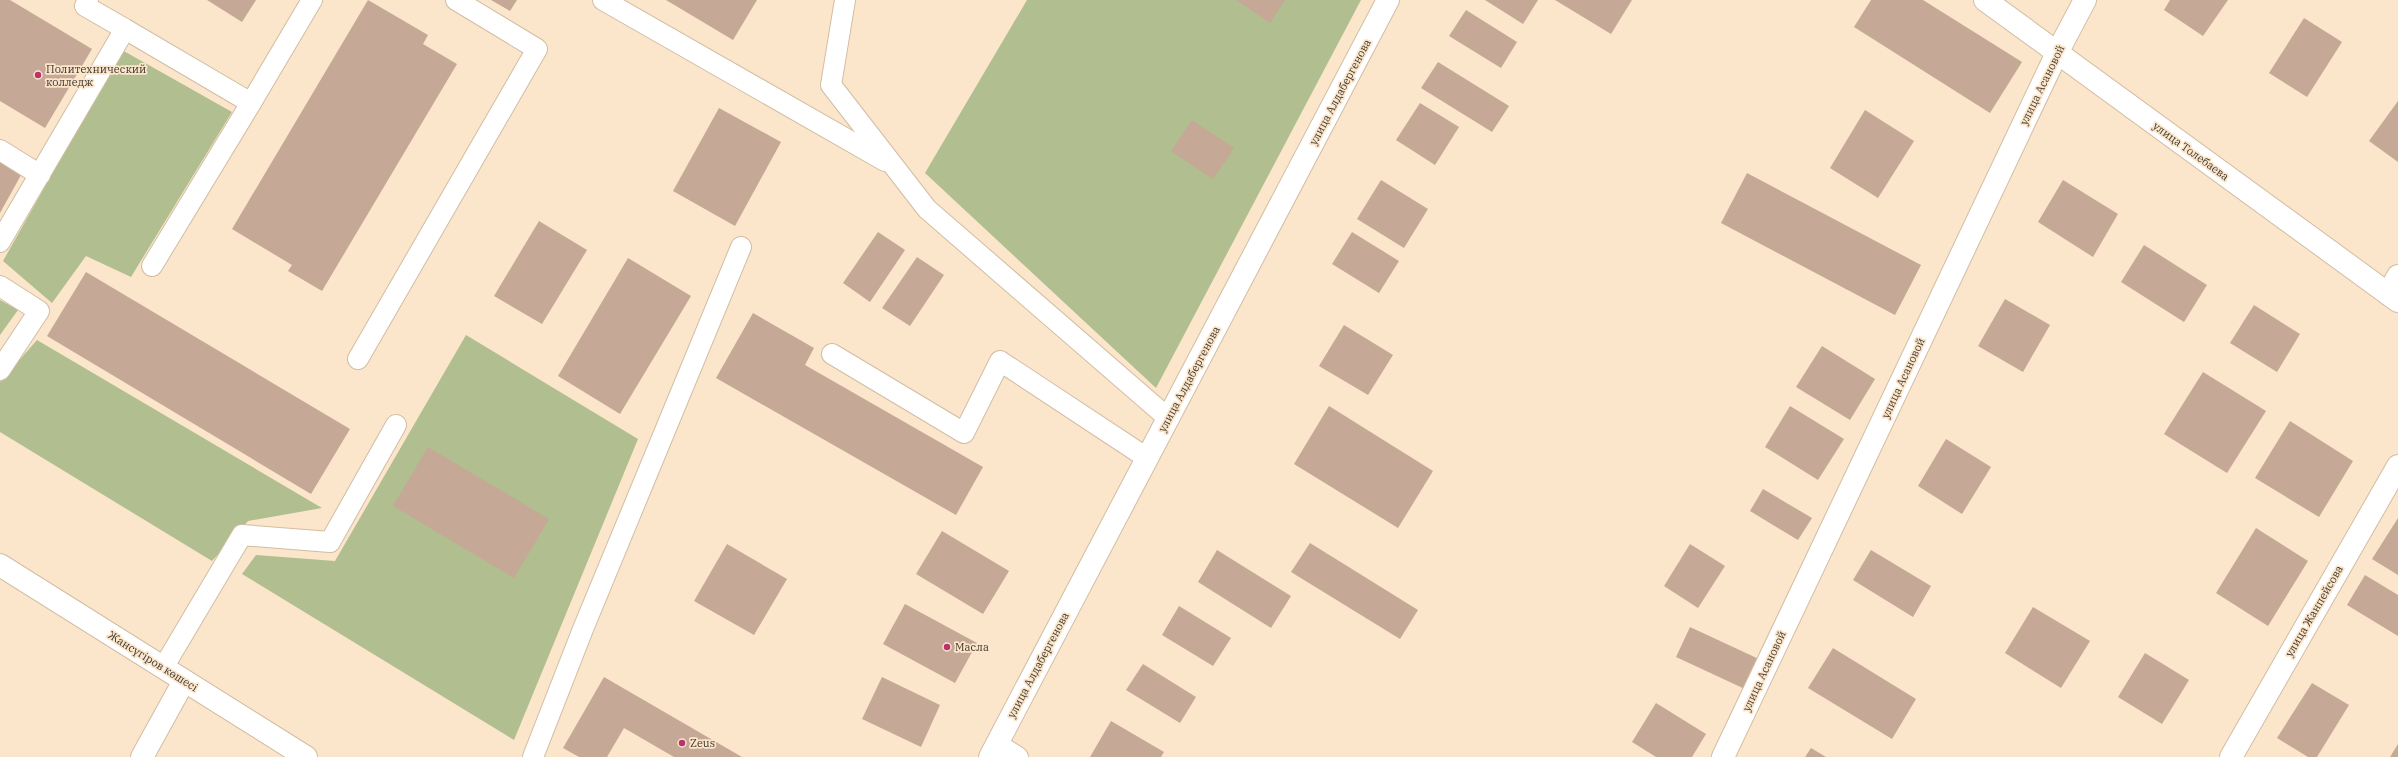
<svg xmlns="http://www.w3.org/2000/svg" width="2398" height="757" font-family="'IBM Plex Serif',serif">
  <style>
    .green { fill: #b1be8f }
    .building { fill: #c5a896 }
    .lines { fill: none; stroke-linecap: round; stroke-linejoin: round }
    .service-casing { stroke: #d1bda3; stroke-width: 22 }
    .minor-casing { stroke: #d1bda3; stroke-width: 24 }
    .tertiary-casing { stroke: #d1bda3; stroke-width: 24 }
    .secondary-casing { stroke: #d1bda3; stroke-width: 24 }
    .service { stroke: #fff; stroke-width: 20 }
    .minor { stroke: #fff; stroke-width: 22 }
    .tertiary { stroke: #fff; stroke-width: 22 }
    .secondary { stroke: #fff; stroke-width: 22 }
    .poi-dot { fill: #bb326f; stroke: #fbe6cb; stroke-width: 1.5 }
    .labels { text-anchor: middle; stroke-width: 3.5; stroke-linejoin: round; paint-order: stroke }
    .poi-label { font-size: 11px; fill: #3f372d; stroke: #fbe6cb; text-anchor: start }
    .street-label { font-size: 11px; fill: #3f372d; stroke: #fbe6cb }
  </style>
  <rect width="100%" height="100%" fill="#fbe6cb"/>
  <g class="green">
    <polygon points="1027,0 1361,0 1156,388 925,173"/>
    <polygon points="122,50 232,112 131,277 86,256 52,303 3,261"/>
    <polygon points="0,300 18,310 0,335"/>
    <polygon points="466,335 638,439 514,740 242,574 256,555 335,561"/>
    <polygon points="37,340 322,508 248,521 212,561 0,432 0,382"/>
  </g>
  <g class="building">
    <polygon points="0,0 10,0 92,49 45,128 0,101"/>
    <polygon points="207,0 256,0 242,22"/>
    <polygon points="368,0 428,35 423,44 457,64 322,291 288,271 292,265 232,229"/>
    <polygon points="491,0 517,0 510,11"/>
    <polygon points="666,0 757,0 733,40"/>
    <polygon points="1236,0 1285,0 1270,23"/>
    <polygon points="1485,0 1538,0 1523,24"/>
    <polygon points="1555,0 1632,0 1611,34"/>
    <polygon points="1871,0 1923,0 2022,62 1990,113 1854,27"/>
    <polygon points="2170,0 2228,0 2203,36 2164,10"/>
    <polygon points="1466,10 1517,42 1501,68 1449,36"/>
    <polygon points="2304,18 2342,42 2307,97 2269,73"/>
    <polygon points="1438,62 1509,106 1492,132 1421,88"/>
    <polygon points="2398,101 2398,162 2369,141"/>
    <polygon points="1420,103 1459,127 1435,165 1396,140"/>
    <polygon points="719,108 781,142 735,226 673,191"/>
    <polygon points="1865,110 1914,141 1878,198 1830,168"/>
    <polygon points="1192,120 1234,148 1213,179 1171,151"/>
    <polygon points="0,152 26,166 0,213"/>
    <polygon points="1747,173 1921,265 1895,315 1721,223"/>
    <polygon points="1381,180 1428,209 1404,248 1357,219"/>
    <polygon points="2063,180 2118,214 2093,257 2038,222"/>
    <polygon points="539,221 587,250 542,324 494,296"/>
    <polygon points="878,232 905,250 870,302 843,283"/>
    <polygon points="1352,232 1399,261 1379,293 1332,264"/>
    <polygon points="2144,245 2207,285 2184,322 2121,282"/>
    <polygon points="917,257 944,275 910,326 882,308"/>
    <polygon points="628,258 691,296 620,414 558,376"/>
    <polygon points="86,272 350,429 311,494 47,336"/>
    <polygon points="2005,299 2050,325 2023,372 1978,346"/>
    <polygon points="2254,305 2300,334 2277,372 2230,343"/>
    <polygon points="753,313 814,348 805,365 983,467 956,515 716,378"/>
    <polygon points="1344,325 1393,355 1368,395 1319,366"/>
    <polygon points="1822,346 1875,379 1850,420 1796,387"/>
    <polygon points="2203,372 2266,411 2227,473 2164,434"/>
    <polygon points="1329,406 1433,471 1398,528 1294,464"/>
    <polygon points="1790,406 1844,439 1818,480 1765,447"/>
    <polygon points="2290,421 2353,461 2319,517 2255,478"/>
    <polygon points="1946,439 1991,467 1962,514 1918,486"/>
    <polygon points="428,447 549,519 514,578 393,506"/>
    <polygon points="1763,489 1812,518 1798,540 1750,511"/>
    <polygon points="2398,518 2398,575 2372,559"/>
    <polygon points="2256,528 2308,561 2268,626 2216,593"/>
    <polygon points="942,531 1009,571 983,614 916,574"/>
    <polygon points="1310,543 1418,610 1400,639 1291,572"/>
    <polygon points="727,544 787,579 754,635 694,601"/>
    <polygon points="1690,544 1725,566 1698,608 1664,586"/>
    <polygon points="1217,550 1291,596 1271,628 1198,582"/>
    <polygon points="1871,550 1931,586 1913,617 1853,580"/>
    <polygon points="2365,575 2398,595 2398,636 2347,605"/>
    <polygon points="905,604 977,643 955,683 883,644"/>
    <polygon points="1179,606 1231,638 1213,666 1162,635"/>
    <polygon points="2033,607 2090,641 2061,688 2005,653"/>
    <polygon points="1690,627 1761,660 1747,690 1676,657"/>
    <polygon points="1833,648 1916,699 1892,739 1808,688"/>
    <polygon points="2145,653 2189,680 2162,724 2118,697"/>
    <polygon points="1143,664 1196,697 1180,723 1126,690"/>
    <polygon points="604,677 742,757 674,757 624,728 607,757 579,757 563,748"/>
    <polygon points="882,677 940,705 921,747 862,719"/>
    <polygon points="2312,683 2349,705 2317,757 2308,757 2277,738"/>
    <polygon points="1656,703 1706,734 1692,757 1656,757 1632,742"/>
    <polygon points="1111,721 1164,752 1161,757 1090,757"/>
    <polygon points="2398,744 2398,757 2390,757"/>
    <polygon points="1811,748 1826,757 1805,757"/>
  </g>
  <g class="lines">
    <g class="service-casing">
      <g id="service">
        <polyline points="603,0 885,161"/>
        <polyline points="845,0 831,85 927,209 1168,418"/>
        <polyline points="125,29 251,103 152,266"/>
        <polyline points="251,103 312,0"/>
        <polyline points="0,150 40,175"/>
        <polyline points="0,242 125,29 85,6 88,0"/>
        <polyline points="0,286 39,311 0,370"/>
        <polyline points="832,354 964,433 1000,361 1147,458"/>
        <polyline points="358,359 537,49 456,0"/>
        <polyline points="163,668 242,535 330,542 396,425"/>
        <polyline points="997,744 1018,757"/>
        <polyline points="533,757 583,629 741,247"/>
      </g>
    </g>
    <g class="minor-casing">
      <g id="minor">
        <polyline points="1985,0 2398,301"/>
        <polyline points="2388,294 2398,276"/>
        <polyline points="142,757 184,681"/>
        <polyline points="1723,757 2057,53 2085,0"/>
        <polyline points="2231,757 2398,466"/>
      </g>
    </g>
    <g class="tertiary-casing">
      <polyline id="tertiary" points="990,757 1388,0"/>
    </g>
    <g class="secondary-casing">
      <polyline id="secondary" points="0,565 306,757"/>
    </g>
    <use href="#service" class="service"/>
    <use href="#minor" class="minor"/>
    <use href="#tertiary" class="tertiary"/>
    <use href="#secondary" class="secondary"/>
  </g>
  <g class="poi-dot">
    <circle cx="38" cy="75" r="4"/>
    <circle cx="947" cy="647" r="4"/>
    <circle cx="682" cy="743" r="4"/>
  </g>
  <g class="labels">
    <g class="poi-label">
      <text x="46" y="73">Политехнический<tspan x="46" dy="13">колледж</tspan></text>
      <text x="955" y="651">Масла</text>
      <text x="690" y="747">Zeus</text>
    </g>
    <g class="street-label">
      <text transform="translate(2042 85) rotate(-64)" y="4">улица Асановой</text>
      <text transform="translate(1340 92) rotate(-62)" y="4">улица Алдабергенова</text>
      <text transform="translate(2191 151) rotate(36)" y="4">улица Толебаева</text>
      <text transform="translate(1903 378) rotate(-65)" y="4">улица Асановой</text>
      <text transform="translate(1189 379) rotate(-62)" y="4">улица Алдабергенова</text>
      <text transform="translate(2314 611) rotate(-60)" y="4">улица Жанпейсова</text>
      <text transform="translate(153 661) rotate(32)" y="4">Жансүгіров көшесі</text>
      <text transform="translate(1038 665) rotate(-62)" y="4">улица Алдабергенова</text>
      <text transform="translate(1764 671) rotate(-65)" y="4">улица Асановой</text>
    </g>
  </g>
</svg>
